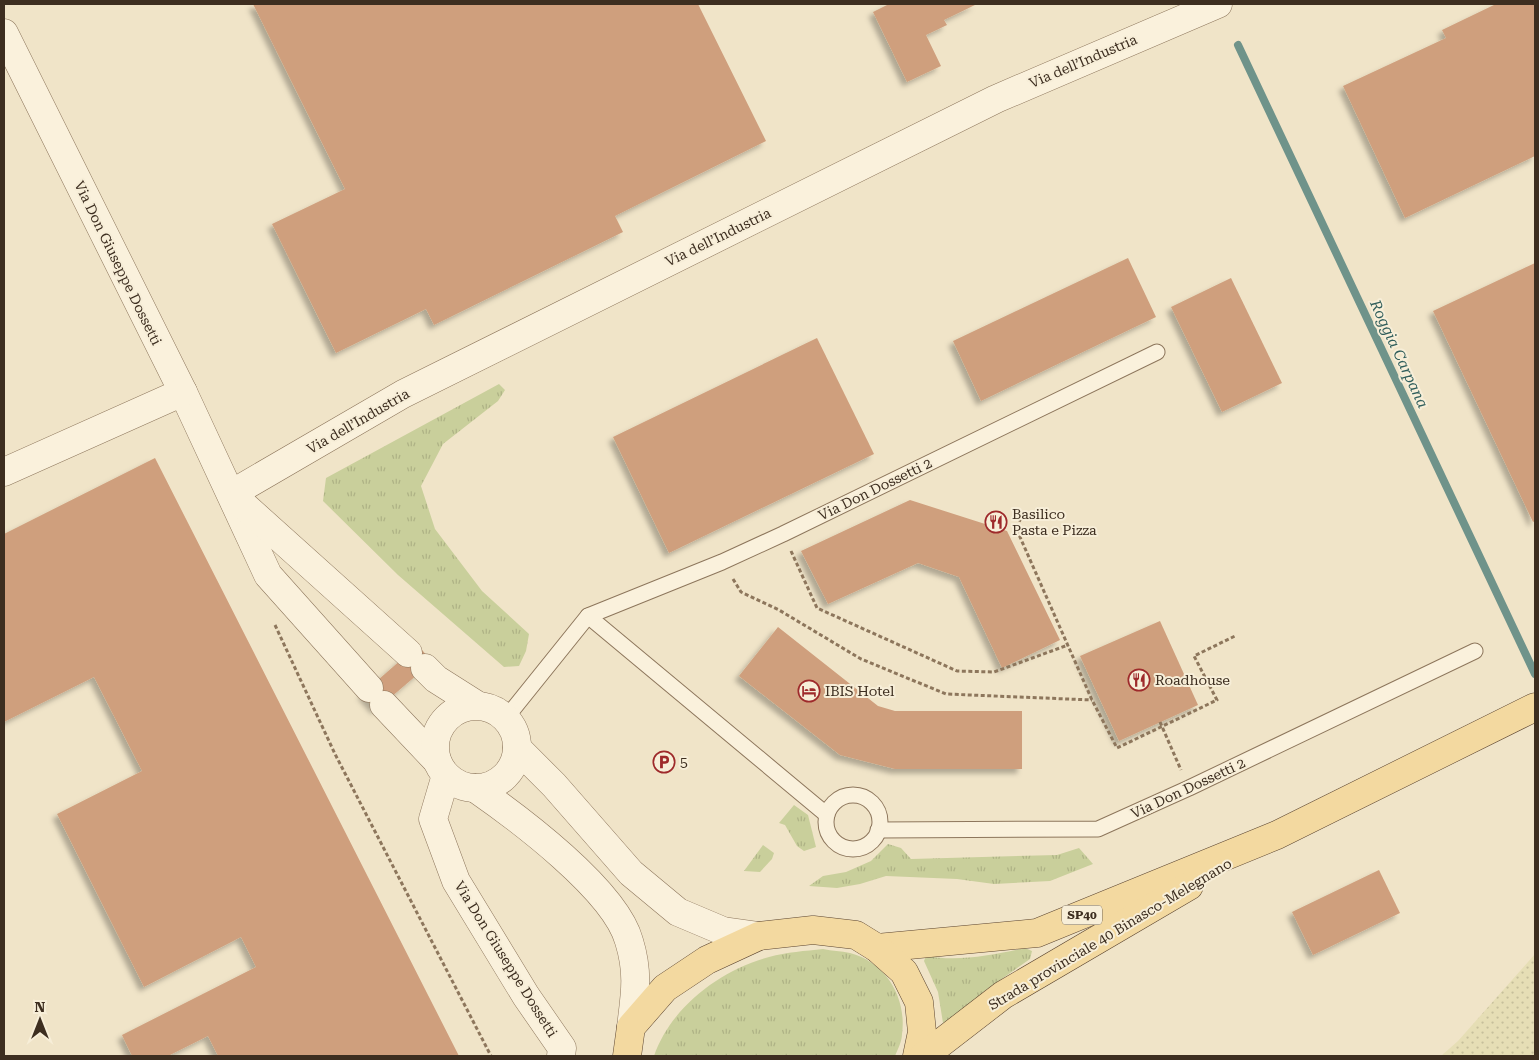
<svg xmlns="http://www.w3.org/2000/svg" width="1539" height="1060" font-family="'Roboto Serif',serif">
  <style>
    .farmland { fill: url(#farmland-dots) }
    .grass { fill: url(#grass-tufts) }
    .lines { fill: none; stroke-linecap: round; stroke-linejoin: round }
    .stream { stroke: #6f938a; stroke-width: 8 }
    .building { fill: #cf9f7d; filter: url(#shadow) }
    .lane-casing { stroke: #8d765c; stroke-width: 17 }
    .street-casing { stroke: #8d765c; stroke-width: 29 }
    .primary-casing { stroke: #5b4430; stroke-width: 29 }
    .path { stroke: #8d765c; stroke-width: 3; stroke-dasharray: 4 2.5; stroke-linecap: butt }
    .lane { stroke: #faf1dc; stroke-width: 15 }
    .street { stroke: #faf1dc; stroke-width: 28 }
    .primary { stroke: #f3d9a0; stroke-width: 28 }
    .labels { text-anchor: middle; stroke-width: 4; stroke-linejoin: round; paint-order: stroke }
    .shield { fill: #f7eed8; stroke: #756857; stroke-width: 1 }
    .shield-label { font-size: 12px; font-weight: bold; fill: #3d2e20 }
    .street-label { font-size: 14px; fill: #3d2e20; stroke: #f7eed8 }
    .poi-label { font-size: 14px; fill: #3d2e20; stroke: #f7eed8; text-anchor: start }
    .water-label { font-size: 15px; font-style: italic; fill: #2f5d5a; stroke: #f7eed8 }
  </style>
  <defs>
    <pattern id="farmland-dots" width="8" height="8" patternUnits="userSpaceOnUse" patternTransform="scale(1.25)"><rect width="8" height="8" fill="#e6deb5"/><path d="M2 2h.1M6 6h.1" fill="none" stroke="#c6bf9b" stroke-width="1.8" stroke-linecap="round"/></pattern>
    <pattern id="grass-tufts" width="24" height="20" patternUnits="userSpaceOnUse" patternTransform="scale(1.25)"><rect width="24" height="20" fill="#c9cf9b"/><path d="M3 7l-1-3M5 7V3M7 7l1-3M15 17l-1-3M17 17v-4M19 17l1-3" fill="none" stroke="#aeb285"/></pattern>
    <filter id="shadow"><feDropShadow dx="-4.5" dy="4.5" stdDeviation="2.5" flood-color="#0004"/></filter>
  </defs>
  <rect width="100%" height="100%" fill="#f0e4c8"/>
  <polygon class="farmland" points="1535,954 1535,1056 1441,1056 1458,1041"/>
  <g class="grass">
    <polygon points="499,384 505,390 498,401 443,444 421,486 435,529 482,591 529,634 526,651 519,666 504,667 398,575 323,501 326,478"/>
    <polygon points="794,805 808,815 816,847 804,851 797,846 785,825 779,823"/>
    <polygon points="888,844 901,848 911,859 1057,855 1079,848 1093,864 1050,881 994,884 957,879 886,876 860,884 837,888 809,886 823,876 846,872 871,861"/>
    <polygon points="763,845 774,853 772,859 760,872 744,871"/>
    <path d="M1025 948 1032 951 1030 959 986 990 953 1020 943 1023 938 992 924 961 926 956C959 962 993 955 1025 948Z"/>
    <path d="M823 949C832 951 841 951 850 953 886 962 907 998 902 1034 902 1041 898 1049 895 1056H654C671 1007 720 970 769 957 787 952 805 951 823 949Z"/>
  </g>
  <g class="lines">
    <polyline class="stream" points="1238,45 1535,674"/>
  </g>
  <g class="building">
    <polygon points="253,4 698,4 766,141 615,216 623,232 434,325 426,309 336,353 272,224 345,189"/>
    <polygon points="889,4 977,4 944,20 947,25 926,35 941,66 907,82 873,12"/>
    <polygon points="1496,4 1535,4 1535,156 1405,218 1343,86 1446,38 1442,30"/>
    <polygon points="1128,258 1156,317 981,401 953,341"/>
    <polygon points="1535,263 1535,521 1533,522 1433,311"/>
    <polygon points="1231,278 1282,383 1222,412 1171,307"/>
    <polygon points="817,338 874,454 669,553 613,437"/>
    <polygon points="155,458 459,1056 218,1056 208,1036 168,1056 132,1056 122,1035 256,967 241,937 144,987 57,814 142,771 94,677 4,722 4,534"/>
    <polygon points="910,500 1007,531 1060,640 1002,668 959,577 918,563 828,604 801,551"/>
    <polygon points="1160,621 1198,705 1119,741 1080,656"/>
    <polygon points="778,627 878,706 895,711 1022,711 1022,769 895,769 840,755 739,676"/>
    <polygon points="418,645 432,662 376,710 362,694"/>
    <polygon points="1379,870 1400,913 1313,955 1292,912"/>
  </g>
  <g class="lines">
    <g class="lane-casing">
      <g id="lane">
        <polyline points="588,616 827,815"/>
        <polyline points="506,718 588,616 722,562 783,534 1157,352"/>
        <circle cx="853" cy="822" r="27"/>
        <polyline points="878,830 1098,829 1189,788 1475,651"/>
      </g>
    </g>
    <g class="street-casing">
      <g id="street">
        <polyline points="4,33 183,392 268,575 369,688"/>
        <polyline points="4,472 183,392"/>
        <polyline points="231,494 403,394 996,99 1218,4"/>
        <polyline points="240,502 408,653"/>
        <polyline points="425,668 436,679 477,705"/>
        <polyline points="384,705 437,761"/>
        <circle cx="476" cy="747" r="41"/>
        <polyline points="517,748 554,785 631,873 678,912 723,931 759,936"/>
        <polyline points="446,775 433,819 456,881 526,996 562,1048 561,1056"/>
        <path d="M475 788C518 818 615 890 629 941 639 973 635 995 631 1027"/>
      </g>
    </g>
    <g class="primary-casing">
      <g id="primary">
        <polyline points="877,948 1037,933 1277,835 1535,707"/>
        <polyline points="627,1056 631,1027 665,988 707,960 759,936 813,930 856,935 877,948 904,972 919,1002 922,1032 917,1056"/>
        <polyline points="924,1056 1003,995 1189,886"/>
      </g>
    </g>
    <g class="path">
      <polyline points="1021,518 1016,528 1092,700 1117,748 1217,700 1194,656 1235,636"/>
      <polyline points="791,551 817,608 957,671 994,672 1068,645"/>
      <polyline points="733,579 741,592 779,610 861,659 946,694 1092,700"/>
      <polyline points="275,625 335,754 491,1056"/>
      <polyline points="1160,722 1181,770"/>
    </g>
    <use href="#lane" class="lane"/>
    <use href="#street" class="street"/>
    <use href="#primary" class="primary"/>
  </g>
  <defs>
    <g id="restaurant-ring" transform="scale(1.125)"><circle r="9.5" fill="#f7eed8" stroke="#9e2a2b" stroke-width="1.5"/><path d="M-5-6h1v4h1v-4h1v4h1v-4h1v5L-1.5 .5V6h-2V.5L-5-1ZM5-6V6H3V1.5H1.5Q1.5-4 5-6Z" fill="#9e2a2b"/></g>
    <g id="hotel-ring" transform="scale(1.125)"><circle r="9.5" fill="#f7eed8" stroke="#9e2a2b" stroke-width="1.5"/><path d="M-6-4.5h1.5V1H6V5H4.5V3h-9V5H-6ZM-4 0a1.8 1.8 0 1 1 3.6 0ZM.5 0V-2.5h3Q6-2.5 6 0Z" fill="#9e2a2b"/></g>
    <g id="parking-ring" transform="scale(1.125)"><circle r="9.5" fill="#f7eed8" stroke="#9e2a2b" stroke-width="1.5"/><path d="M-3.5-5.5H1a3.5 3.5 0 0 1 0 7H-1V5.5H-3.5ZM-1-3.4V-.6H.8a1.4 1.4 0 0 0 0-2.8Z" fill="#9e2a2b"/></g>
  </defs>
  <g fill-rule="evenodd">
    <use href="#restaurant-ring" x="996" y="522"/>
    <use href="#restaurant-ring" x="1139" y="680"/>
    <use href="#hotel-ring" x="809" y="691"/>
    <use href="#parking-ring" x="664" y="762"/>
  </g>
  <g class="labels">
    <rect class="shield" x="1062" y="905.5" width="40" height="19" rx="4"/>
    <g class="shield-label">
      <text x="1082" y="919">SP40</text>
    </g>
    <g class="street-label">
      <text transform="translate(1083 61) rotate(-23)" y="5">Via dell’Industria</text>
      <text transform="translate(718 237) rotate(-26)" y="5">Via dell’Industria</text>
      <text transform="translate(118 263) rotate(64)" y="5">Via Don Giuseppe Dossetti</text>
      <text transform="translate(358 421) rotate(-30)" y="5">Via dell’Industria</text>
      <text transform="translate(875 489) rotate(-26)" y="5">Via Don Dossetti 2</text>
      <text transform="translate(1188 788) rotate(-25)" y="5">Via Don Dossetti 2</text>
      <text transform="translate(1110 934) rotate(-31)" y="5">Strada provinciale 40 Binasco-Melegnano</text>
      <text transform="translate(506 959) rotate(58)" y="5">Via Don Giuseppe Dossetti</text>
    </g>
    <g class="poi-label">
      <text x="1012" y="519">Basilico<tspan x="1012" dy="16">Pasta e Pizza</tspan></text>
      <text x="1155" y="685">Roadhouse</text>
      <text x="825" y="696">IBIS Hotel</text>
      <text x="680" y="767">5</text>
    </g>
    <g class="water-label">
      <text transform="translate(1399 354) rotate(65)" y="5">Roggia Carpana</text>
    </g>
  </g>
  <rect width="1539" height="1060" fill="none" stroke="#3d2e20" stroke-width="10"/>
  <g transform="translate(40 1020)" stroke="#f7eed8" stroke-width="4" paint-order="stroke">
  <path d="M0-4L9 19L0 12L-9 19Z" fill="#3d2e20"/>
  <text y="-8" font-size="14" font-weight="bold" text-anchor="middle" fill="#3d2e20">N</text>
  </g>
</svg>
